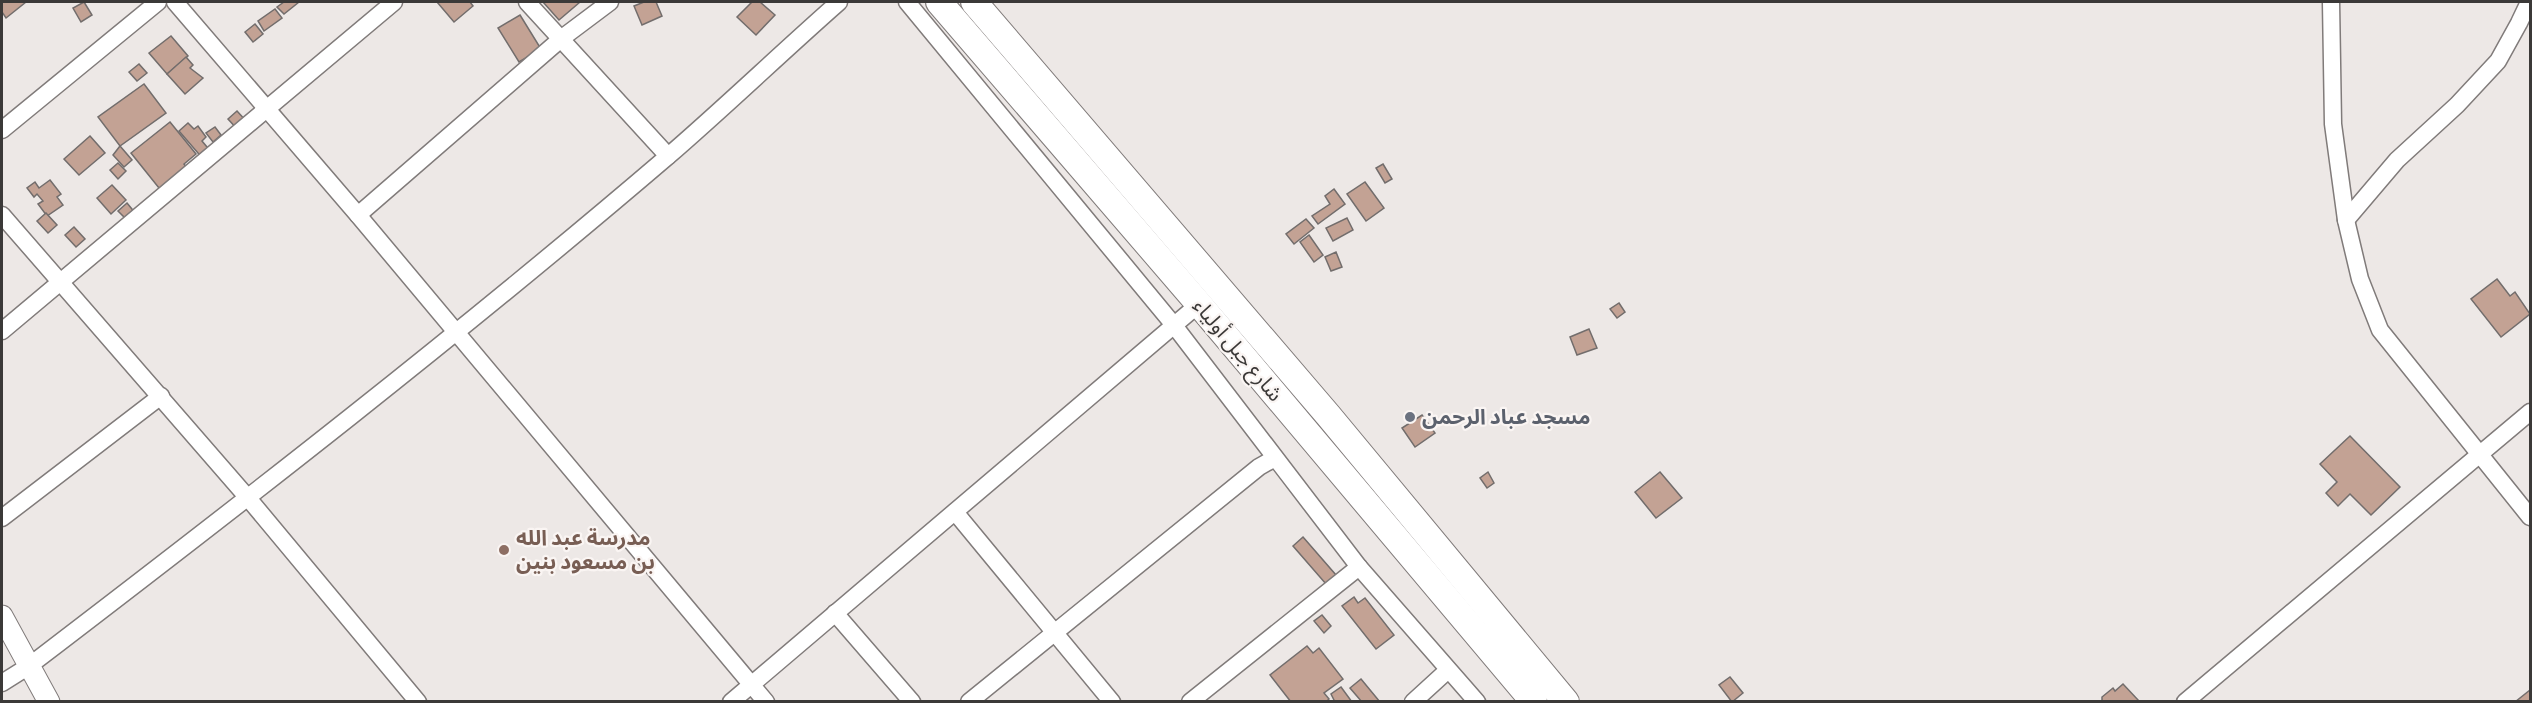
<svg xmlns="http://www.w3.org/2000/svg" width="2532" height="703" font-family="'Crimson Pro','Noto Sans Arabic',serif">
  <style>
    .building { fill: #c3a294; stroke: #726d6c; stroke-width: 1.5 }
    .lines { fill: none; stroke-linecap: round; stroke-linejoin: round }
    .minor-casing { stroke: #807b7a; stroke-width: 19 }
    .tertiary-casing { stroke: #807b7a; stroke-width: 23 }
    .primary-casing { stroke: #807b7a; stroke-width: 28 }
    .minor { stroke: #fff; stroke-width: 16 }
    .tertiary { stroke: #fff; stroke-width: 21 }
    .primary { stroke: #fff; stroke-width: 26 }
    .worship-dot { fill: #6b7280; stroke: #faf5f3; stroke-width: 2 }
    .education-dot { fill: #8d6e63; stroke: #faf5f3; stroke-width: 2 }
    .labels { text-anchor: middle; stroke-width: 4.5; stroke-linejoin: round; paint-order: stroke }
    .street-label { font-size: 21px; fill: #3b3938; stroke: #faf5f3 }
    .worship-label { font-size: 21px; font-weight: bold; fill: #5b616d; stroke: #faf5f3; text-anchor: start }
    .education-label { font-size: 21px; font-weight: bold; fill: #785e54; stroke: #faf5f3; text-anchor: start }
  </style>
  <rect width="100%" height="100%" fill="#ede8e6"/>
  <g class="building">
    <polygon points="2,2 26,2 6,18 2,12"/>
    <polygon points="84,2 92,15 81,22 73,8"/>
    <polygon points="284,2 299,2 284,14 277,7"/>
    <polygon points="437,2 470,2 473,6 454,22"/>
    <polygon points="543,2 580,2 559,20"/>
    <polygon points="644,2 656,2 662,16 642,25 634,6"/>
    <polygon points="752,2 760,2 775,15 756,35 737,17"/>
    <polygon points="275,9 282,18 264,31 258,21"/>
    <polygon points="520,15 541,49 519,62 498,28"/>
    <polygon points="255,24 263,34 253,42 245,32"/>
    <polygon points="171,36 188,56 167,74 149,53"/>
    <polygon points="186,57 193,65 190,68 203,78 185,94 167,74"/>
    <polygon points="139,64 147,73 137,81 129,72"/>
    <polygon points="144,84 166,113 120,146 98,117"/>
    <polygon points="237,111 247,122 238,130 228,119"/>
    <polygon points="170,122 196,154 184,164 190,172 163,193 131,153"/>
    <polygon points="188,123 194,129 198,126 206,137 202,141 212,153 204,160 179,131"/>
    <polygon points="215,127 221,135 213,142 206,133"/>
    <polygon points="90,136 105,153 79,175 64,159"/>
    <polygon points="120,146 132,160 124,167 113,155"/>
    <polygon points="118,163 126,171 118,179 110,170"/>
    <polygon points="1383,164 1392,179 1385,183 1376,168"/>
    <polygon points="50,180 61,194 57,197 63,205 47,216 38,204 43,201 37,194 34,197 27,188 35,182 39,188"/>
    <polygon points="1365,182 1384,208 1366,221 1347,194"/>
    <polygon points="112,185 126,200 111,214 97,198"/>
    <polygon points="1334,189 1345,204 1318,224 1312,216 1330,204 1325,196"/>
    <polygon points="127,203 136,214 128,221 118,211"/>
    <polygon points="46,213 57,225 48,233 37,221"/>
    <polygon points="1347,218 1353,230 1333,241 1326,228"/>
    <polygon points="1306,219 1314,228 1294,244 1286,234"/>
    <polygon points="74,227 85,239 76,247 65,235"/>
    <polygon points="1309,235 1323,255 1314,262 1300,242"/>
    <polygon points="1336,252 1342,267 1331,271 1325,257"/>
    <polygon points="2497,279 2510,296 2515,292 2530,314 2501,337 2471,299"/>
    <polygon points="1619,303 1625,312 1617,318 1610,309"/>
    <polygon points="1589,329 1597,348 1577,355 1570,337"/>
    <polygon points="1422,415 1435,433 1415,447 1402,428"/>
    <polygon points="2350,436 2400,487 2371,515 2350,494 2338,506 2326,493 2337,482 2320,464"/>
    <polygon points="1488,472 1494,483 1487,488 1480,478"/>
    <polygon points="1660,472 1682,498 1656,518 1635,492"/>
    <polygon points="1303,537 1336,575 1326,584 1293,546"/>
    <polygon points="1354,597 1358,603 1365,598 1394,635 1376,649 1342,606"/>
    <polygon points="1322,615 1331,626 1324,633 1314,621"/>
    <polygon points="1307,646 1313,653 1319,648 1343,679 1324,693 1329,699 1326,702 1291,702 1270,675"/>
    <polygon points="1730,677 1743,693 1732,702 1719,685"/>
    <polygon points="1361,679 1380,702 1362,702 1350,688"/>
    <polygon points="2123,684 2139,701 2102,702 2102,697 2113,688 2115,691"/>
    <polygon points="1341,687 1352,702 1335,702 1331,694"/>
    <polygon points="2530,690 2530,702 2515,702"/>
  </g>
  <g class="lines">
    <g class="minor-casing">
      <g id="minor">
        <polyline points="175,2 358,215 766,702"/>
        <polyline points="527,2 668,156"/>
        <polyline points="907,2 1173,324 1359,567 1477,702"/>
        <polyline points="2331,2 2333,124 2346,220 2360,279 2380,330 2530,517"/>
        <polyline points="2,130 158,2"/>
        <polyline points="2,215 248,498 418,702"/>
        <polyline points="358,215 562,38 610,2"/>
        <polyline points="2346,220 2397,160 2457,105 2498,61 2519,23 2529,2"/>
        <polyline points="2,331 394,2"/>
        <polyline points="955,512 1112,702"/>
        <polyline points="2,518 161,396"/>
        <polyline points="835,613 912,702"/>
        <path d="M2 683 29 666C245 501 460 334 667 157 725 107 781 53 839 2"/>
        <polyline points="731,702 1199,304"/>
        <polyline points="969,702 1259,467 1275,458"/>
        <polyline points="1190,702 1359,567"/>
        <polyline points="1413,702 1448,670"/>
        <polyline points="2185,702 2530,412"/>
      </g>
    </g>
    <g class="tertiary-casing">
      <polyline id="tertiary" points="2,616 49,702"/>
    </g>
    <g class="primary-casing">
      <g id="primary">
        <polyline points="939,2 1199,304 1534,702"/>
        <polyline points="974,2 1328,415 1566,702"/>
      </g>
    </g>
    <use href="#minor" class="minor"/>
    <use href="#tertiary" class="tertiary"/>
    <use href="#primary" class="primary"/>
  </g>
  <circle class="worship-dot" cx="1410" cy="417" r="6"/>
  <circle class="education-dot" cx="504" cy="550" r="6"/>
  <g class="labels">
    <g class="street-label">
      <text transform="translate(1238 350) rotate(50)" y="7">شارع جبل أولياء</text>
    </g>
    <g class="worship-label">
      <text x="1422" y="424">مسجد عباد الرحمن</text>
    </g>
    <g class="education-label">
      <text x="516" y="545">مدرسة عبد الله<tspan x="516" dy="24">بن مسعود بنين</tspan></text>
    </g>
  </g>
  <rect width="2532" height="703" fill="none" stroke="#3b3938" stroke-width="6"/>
</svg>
